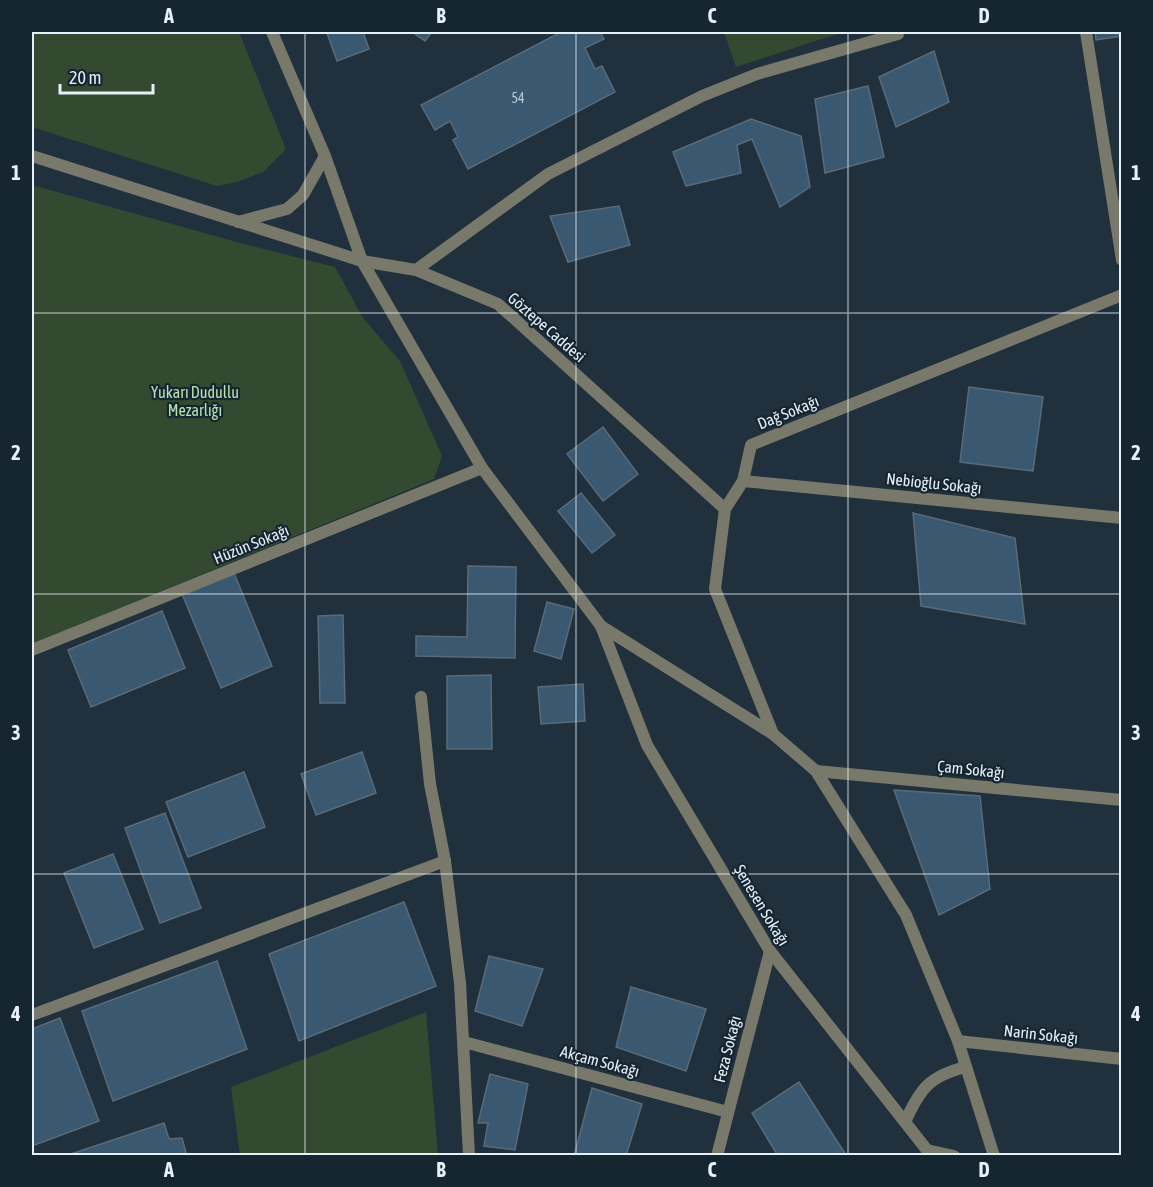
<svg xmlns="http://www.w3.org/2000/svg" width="1153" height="1187" font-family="'Asap Condensed',sans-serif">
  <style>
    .green { fill: #344a30 }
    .building { fill: #3a586f; stroke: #596b78; stroke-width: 1.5 }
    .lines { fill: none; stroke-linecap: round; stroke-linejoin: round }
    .service { stroke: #78796a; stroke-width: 12 }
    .minor { stroke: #78796a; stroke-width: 12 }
    .grid { fill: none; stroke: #e6f0f8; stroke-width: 1.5; stroke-opacity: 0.55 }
    .labels { text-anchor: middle; stroke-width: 4.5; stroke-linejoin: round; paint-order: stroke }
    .number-label { font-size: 14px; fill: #bbcad6 }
    .street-label { font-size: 16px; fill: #e6f0f8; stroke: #162631 }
    .park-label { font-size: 16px; fill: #b7e1ae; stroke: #162631 }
    .neatline { fill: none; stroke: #e6f0f8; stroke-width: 2 }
    .grid-label { font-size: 20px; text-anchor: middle; font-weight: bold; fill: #e6f0f8 }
  </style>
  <rect width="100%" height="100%" fill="#20303c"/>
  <g class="green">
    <polygon points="32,32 239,32 286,149 263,172 237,182 217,186 32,127"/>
    <polygon points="724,32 843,32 736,67"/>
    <polygon points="32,185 244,244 335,267 363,318 400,361 442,456 434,479 32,644"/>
    <polygon points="426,1012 438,1155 240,1155 231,1087"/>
  </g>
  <g class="building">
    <polygon points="332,32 363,32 369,49 337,61 327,33"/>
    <polygon points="412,32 432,32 425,41"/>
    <polygon points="561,32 600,32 604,39 585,48 595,69 602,66 615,92 468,169 453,140 458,137 450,121 435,130 421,105"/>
    <polygon points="1095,32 1122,32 1122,36 1096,40"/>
    <polygon points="934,51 949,102 896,127 879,77"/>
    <polygon points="868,86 884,157 825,173 815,99"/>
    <polygon points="751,119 801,136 810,187 780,207 752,139 737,145 741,173 686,186 673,152"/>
    <polygon points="619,206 630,245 568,262 550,216"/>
    <polygon points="969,387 1043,397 1033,471 960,462"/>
    <polygon points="603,427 638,474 603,501 567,454"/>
    <polygon points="581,493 615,535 592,553 558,511"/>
    <polygon points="913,513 1015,538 1025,624 921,606"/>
    <polygon points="468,566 516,567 515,658 416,656 416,636 467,637"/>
    <polygon points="234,573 272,666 221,688 182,594"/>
    <polygon points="547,602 574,609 561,659 534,651"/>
    <polygon points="162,611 185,668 91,707 68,650"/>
    <polygon points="343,615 345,703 320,703 318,616"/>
    <polygon points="491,675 492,749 447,749 447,676"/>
    <polygon points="583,684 585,721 541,724 538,687"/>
    <polygon points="362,752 376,793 316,815 301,774"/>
    <polygon points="244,772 265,827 188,857 166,802"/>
    <polygon points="894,790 980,796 990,889 939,915"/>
    <polygon points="165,813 201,908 160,923 125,828"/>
    <polygon points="113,854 143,929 94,948 64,873"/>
    <polygon points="404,902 436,986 299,1041 269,954"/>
    <polygon points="489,956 543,969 522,1026 475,1011"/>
    <polygon points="217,961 247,1049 113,1101 82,1011"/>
    <polygon points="631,987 706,1009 686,1071 616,1047"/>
    <polygon points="60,1018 99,1121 32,1146 32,1029"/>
    <polygon points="490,1074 528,1084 515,1150 484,1146 488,1123 478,1123"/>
    <polygon points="799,1082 846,1155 778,1156 752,1113"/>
    <polygon points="592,1088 642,1104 626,1156 574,1156"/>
    <polygon points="164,1123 169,1139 182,1138 187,1156 65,1156"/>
  </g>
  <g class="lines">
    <polyline class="service" points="421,697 430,784 445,861"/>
    <g class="minor">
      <polyline points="272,32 325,156 362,261 482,468 601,626 773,734 816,771 906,915 958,1041 994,1156"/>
      <polyline points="1086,32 1122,260"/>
      <polyline points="32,156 362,261 416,270 498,304 725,509"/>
      <polyline points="238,222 287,209 303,195 325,156"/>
      <polyline points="416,270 548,174 702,96 757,74 898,34"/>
      <polyline points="743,481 1122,518"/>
      <polyline points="601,626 647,745 770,951 927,1150 954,1156"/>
      <polyline points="32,650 482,468"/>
      <polyline points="773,734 715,589 725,509 743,481 751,445 1122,295"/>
      <polyline points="816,771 1122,800"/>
      <polyline points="32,1015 445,861 460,983 469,1156"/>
      <polyline points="958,1041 1122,1059"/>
      <polyline points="464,1042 728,1112"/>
      <path d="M905 1122C920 1089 929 1076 966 1067"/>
      <polyline points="717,1156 770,951"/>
    </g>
  </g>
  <path class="grid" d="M305 32V1156M576 32V1156M848 32V1156M32 313H1122M32 594H1122M32 874H1122"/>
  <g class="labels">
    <g class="number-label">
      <text x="518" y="103">54</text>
    </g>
    <g class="street-label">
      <text transform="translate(547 327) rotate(41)" y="6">Göztepe Caddesi</text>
      <text transform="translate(788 412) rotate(-22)" y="6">Dağ Sokağı</text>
      <text transform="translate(934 483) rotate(6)" y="6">Nebioğlu Sokağı</text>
      <text transform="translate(251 544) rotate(-22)" y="6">Hüzün Sokağı</text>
      <text transform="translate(971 769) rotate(6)" y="6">Çam Sokağı</text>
      <text transform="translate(762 905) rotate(59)" y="6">Şenesen Sokağı</text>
      <text transform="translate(1041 1034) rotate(6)" y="6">Narin Sokağı</text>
      <text transform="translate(727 1049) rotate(-76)" y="6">Feza Sokağı</text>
      <text transform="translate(600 1061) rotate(15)" y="6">Akçam Sokağı</text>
    </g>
    <g class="park-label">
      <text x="195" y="398">Yukarı Dudullu<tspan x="195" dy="18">Mezarlığı</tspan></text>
    </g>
  </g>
  <rect width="1153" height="1187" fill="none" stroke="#162631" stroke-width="66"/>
  <path d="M60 84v9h93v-9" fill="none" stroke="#e6f0f8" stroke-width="3"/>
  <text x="69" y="84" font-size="18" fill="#e6f0f8" stroke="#162631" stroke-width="4.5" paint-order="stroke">20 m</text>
  <rect x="33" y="33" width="1087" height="1121" class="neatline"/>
  <g class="grid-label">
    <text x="169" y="23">A</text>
    <text x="441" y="23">B</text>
    <text x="712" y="23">C</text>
    <text x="984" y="23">D</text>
    <text x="16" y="180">1</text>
    <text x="1136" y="180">1</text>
    <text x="16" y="460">2</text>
    <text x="1136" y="460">2</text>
    <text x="16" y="740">3</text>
    <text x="1136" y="740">3</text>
    <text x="16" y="1021">4</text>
    <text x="1136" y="1021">4</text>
    <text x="169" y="1177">A</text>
    <text x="441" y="1177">B</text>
    <text x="712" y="1177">C</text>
    <text x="984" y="1177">D</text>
  </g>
</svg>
